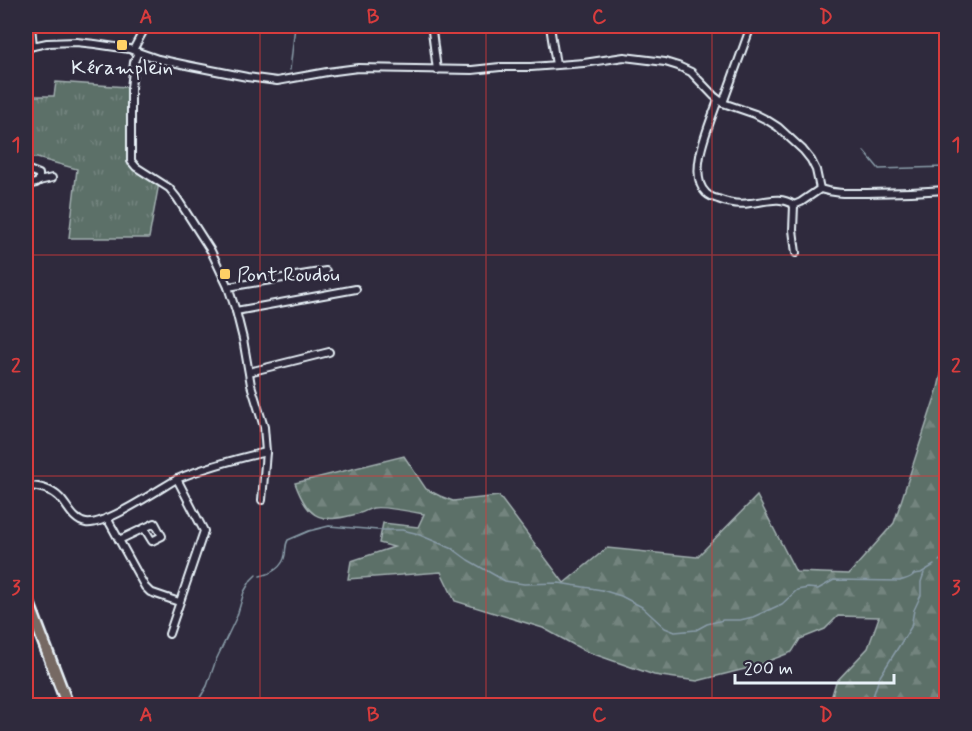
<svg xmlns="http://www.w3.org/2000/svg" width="972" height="731" font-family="Mynerve,sans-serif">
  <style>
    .grass { fill: url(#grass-tufts); stroke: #a2b0b0; stroke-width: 1.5 }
    .forest { fill: url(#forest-firs); stroke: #a2b0b0; stroke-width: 1.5 }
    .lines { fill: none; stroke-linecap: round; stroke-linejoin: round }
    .stream { stroke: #899ca8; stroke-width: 1.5 }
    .minor-casing { stroke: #e8f1f8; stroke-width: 10 }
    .primary-casing { stroke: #e8f1f8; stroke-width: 15 }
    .minor { stroke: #2f2a3d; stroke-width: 6 }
    .primary { stroke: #766964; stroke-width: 10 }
    .grid { fill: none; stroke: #d83c3d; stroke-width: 1.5; stroke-opacity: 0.55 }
    .poi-dot { fill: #ffd166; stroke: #2f2a3d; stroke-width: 2 }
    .labels { text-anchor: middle; stroke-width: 5; stroke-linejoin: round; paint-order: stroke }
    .poi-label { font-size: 21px; fill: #e8f1f8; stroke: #2f2a3d }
    .neatline { fill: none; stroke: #d83c3d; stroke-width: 2 }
    .grid-label { font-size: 20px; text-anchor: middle; font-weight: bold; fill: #d83c3d }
  </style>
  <defs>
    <pattern id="grass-tufts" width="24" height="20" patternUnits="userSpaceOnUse" patternTransform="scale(1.5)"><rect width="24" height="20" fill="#5c6f68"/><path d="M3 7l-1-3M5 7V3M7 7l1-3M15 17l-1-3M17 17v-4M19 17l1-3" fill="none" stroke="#73847e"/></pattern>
    <pattern id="forest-firs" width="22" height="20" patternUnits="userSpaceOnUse" patternTransform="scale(1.5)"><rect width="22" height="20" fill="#5c6f68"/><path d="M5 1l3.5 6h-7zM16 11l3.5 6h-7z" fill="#73847e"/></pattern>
  </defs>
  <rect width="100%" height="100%" fill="#2f2a3d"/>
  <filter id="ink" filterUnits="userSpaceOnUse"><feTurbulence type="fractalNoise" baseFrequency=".0167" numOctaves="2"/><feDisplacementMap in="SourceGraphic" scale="12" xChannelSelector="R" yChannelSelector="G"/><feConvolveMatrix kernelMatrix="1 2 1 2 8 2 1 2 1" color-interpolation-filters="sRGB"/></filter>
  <g filter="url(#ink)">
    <polygon class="grass" points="56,82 127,87 128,165 159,183 149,238 69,238 77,169 37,158 26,158 26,96 54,96"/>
    <path class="forest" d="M946 353V680L933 705H831L830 702 836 682 868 648 879 617 838 616 825 629 800 639 792 652 753 667 697 681 654 675 585 651 543 628 455 601 441 572 348 579 351 561 394 547 379 543 383 523 418 527 424 514C413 512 382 506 373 508 368 509 364 512 360 513 322 524 309 521 295 483L404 456 426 489 440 496 453 501 499 496 564 583 607 548 697 557 757 496 796 572 849 574 894 523 938 388Z"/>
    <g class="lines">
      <g class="stream">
        <polyline points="290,70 295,26"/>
        <polyline points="864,151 879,169 946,167"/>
        <polyline points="939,561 946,555"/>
        <path d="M260 576C271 574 283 567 285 555 286 549 285 545 288 540L309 531 329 526 378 530H402L415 533 453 549 468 560 505 581 524 584 559 583 602 590 621 596 642 607 665 628 675 632 696 630 707 624 723 620H740L753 617 782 604 797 590 808 588 818 589 834 580 900 581C905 579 912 578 914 574L921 573 934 565"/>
        <polyline points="195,706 207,686 216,660 237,616 244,592 251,580 256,575"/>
        <polyline points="870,706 879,678 911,627 914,610 921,595 921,582 924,573"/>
      </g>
      <g class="minor-casing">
        <g id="minor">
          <polyline points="31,26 33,46"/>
          <polyline points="550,26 556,65"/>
          <polyline points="432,31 437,70"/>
          <polyline points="26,50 33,46 47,43 76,42 95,44 129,49 158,59 191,66 247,77 277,81 327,72 358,68 472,70 500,67 531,67 584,63 624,57 665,62 678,66 691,72 714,96 723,103 755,114 767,120 778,127 803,150 811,160 816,170 820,189"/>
          <polyline points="133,50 146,26"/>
          <polyline points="138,52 134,62 131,88 131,161 136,167 169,188 177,198 211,251 228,287 236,311 243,339 251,385 264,427 266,452 262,500"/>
          <path d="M718 100C711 121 686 174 706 193 709 196 714 198 718 199 728 203 739 205 750 203 766 202 779 195 794 205"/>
          <polyline points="723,103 751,26"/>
          <polyline points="26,169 39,174 39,181 36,183 26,185"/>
          <polyline points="39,181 52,178"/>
          <polyline points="26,199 29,217"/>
          <path d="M794 205 801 202 820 189C835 194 851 193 867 193 893 193 920 192 946 190"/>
          <polyline points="794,205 793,230 796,253"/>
          <polyline points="228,287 326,271"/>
          <polyline points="236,311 356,289"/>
          <polyline points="249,372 329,352"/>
          <path d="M26 486C37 486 51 489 60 498 68 506 73 521 86 523 105 526 159 489 177 479 206 467 236 459 266 452"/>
          <polyline points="107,518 145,587 150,592 179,602"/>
          <polyline points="119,540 155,523 162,536 152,541 144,528"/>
          <polyline points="169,634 204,531 177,479"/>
        </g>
      </g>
      <g class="primary-casing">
        <polyline id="primary" points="26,596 68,706"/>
      </g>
      <use href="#minor" class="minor"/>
      <use href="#primary" class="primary"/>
    </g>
  </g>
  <path class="grid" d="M260 26V706M486 26V706M712 26V706M26 255H946M26 476H946"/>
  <g class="poi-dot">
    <rect x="116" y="39" width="12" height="12" rx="3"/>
    <rect x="219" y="268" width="12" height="12" rx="3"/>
  </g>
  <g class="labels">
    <g class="poi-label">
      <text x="122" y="74">Kéramplein</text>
      <text x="237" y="281" text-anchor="start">Pont Roudou</text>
    </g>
  </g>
  <rect width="972" height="731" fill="none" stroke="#2f2a3d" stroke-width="66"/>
  <path d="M735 674v9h159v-9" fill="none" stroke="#e8f1f8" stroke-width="3"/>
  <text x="744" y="674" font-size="18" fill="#e8f1f8" stroke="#2f2a3d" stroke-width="4.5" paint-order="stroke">200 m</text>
  <rect x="33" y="33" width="906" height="665" class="neatline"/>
  <g class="grid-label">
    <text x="146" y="23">A</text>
    <text x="373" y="23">B</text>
    <text x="599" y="23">C</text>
    <text x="826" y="23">D</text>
    <text x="16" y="151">1</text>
    <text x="956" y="151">1</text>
    <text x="16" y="372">2</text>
    <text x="956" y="372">2</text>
    <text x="16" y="594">3</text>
    <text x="956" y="594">3</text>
    <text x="146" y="721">A</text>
    <text x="373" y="721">B</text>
    <text x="599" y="721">C</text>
    <text x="826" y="721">D</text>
  </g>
</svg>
